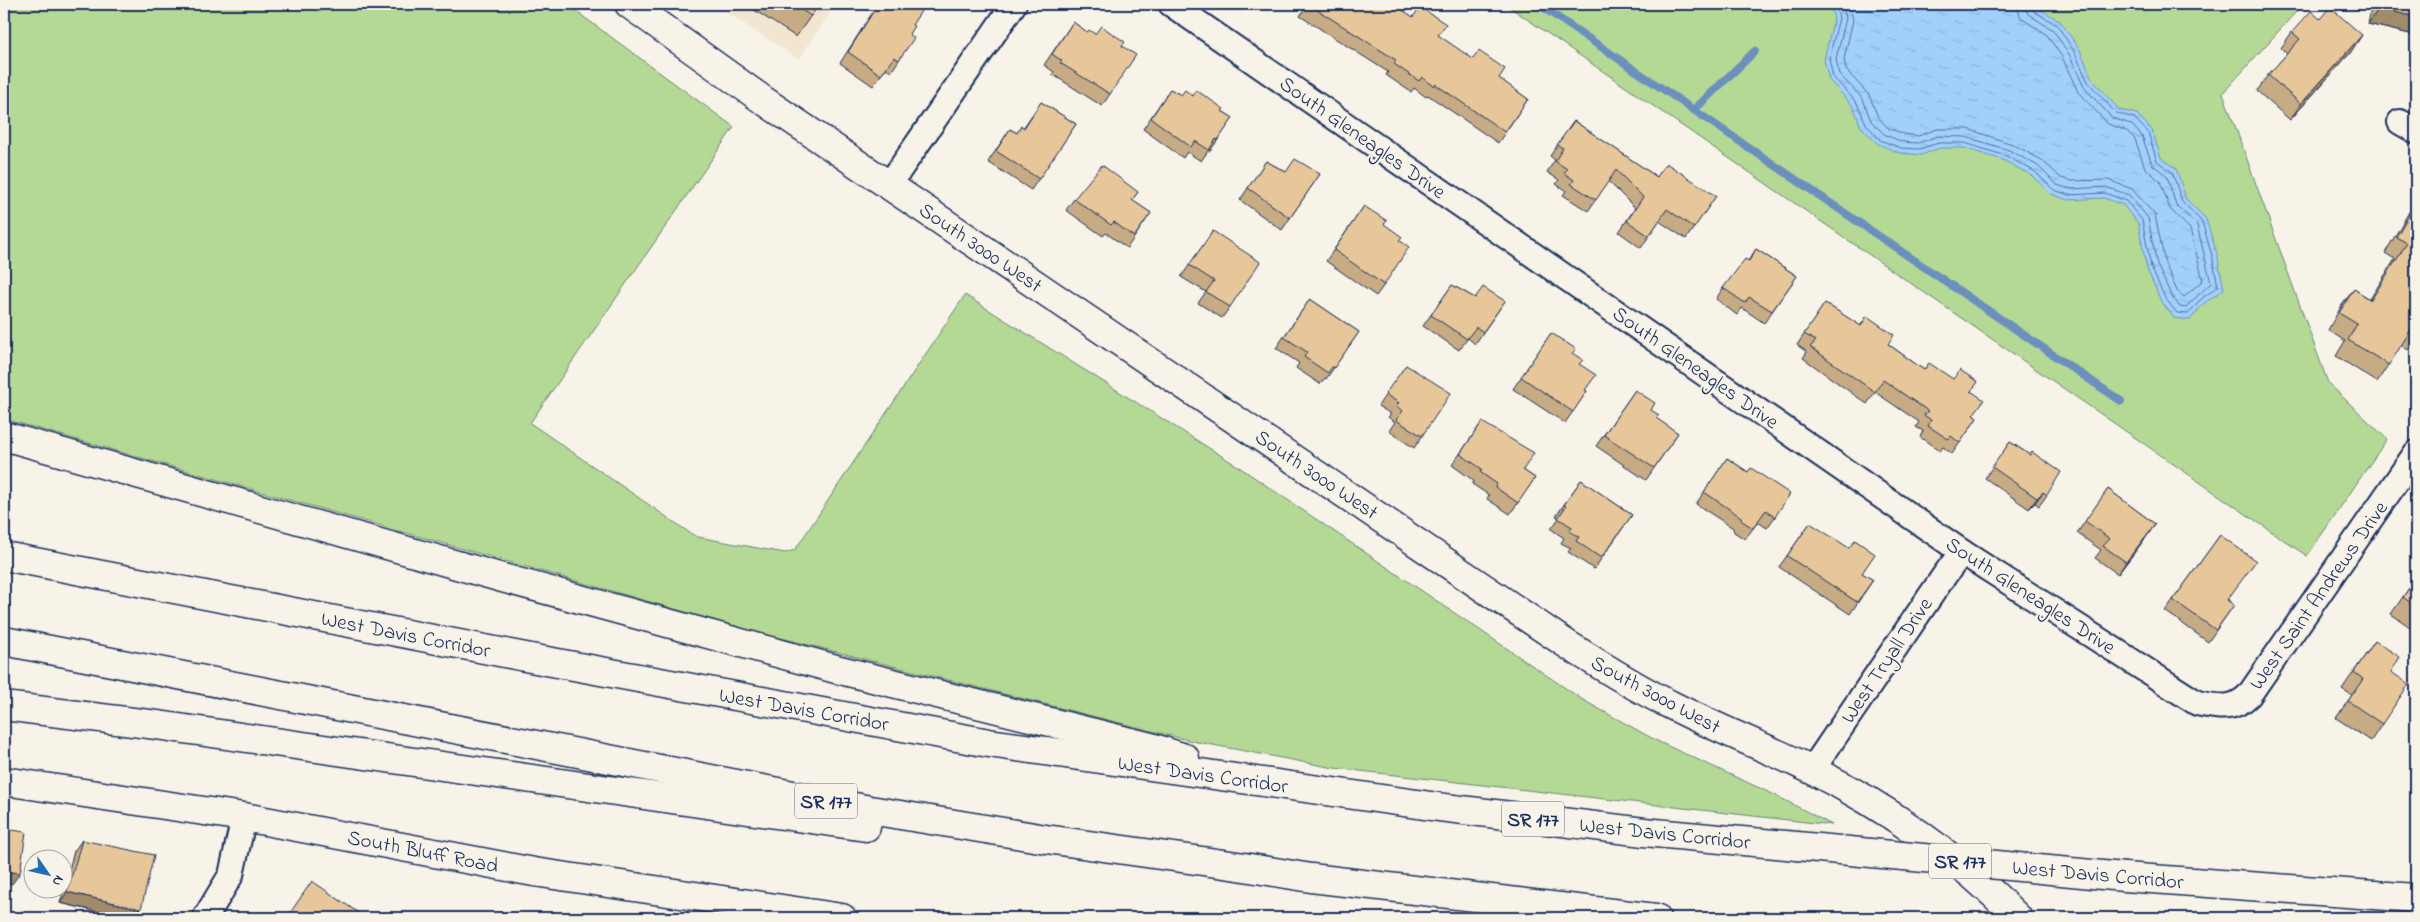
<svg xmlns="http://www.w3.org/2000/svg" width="2420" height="922" font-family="'Indie Flower',sans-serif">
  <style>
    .built { fill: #f2e6d0 }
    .grass { fill: #b4d994; stroke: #688479 }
    .water { fill: url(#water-ripples); stroke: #6c90bd }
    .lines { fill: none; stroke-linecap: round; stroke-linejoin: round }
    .shore { stroke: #516f9e; stroke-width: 1 }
    .stream { stroke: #6c90bd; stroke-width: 8 }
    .minor-casing { stroke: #1b2f5e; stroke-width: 28 }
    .tertiary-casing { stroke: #1b2f5e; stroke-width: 31 }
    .secondary-casing { stroke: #1b2f5e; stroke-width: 31 }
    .motorway-casing { stroke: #1b2f5e; stroke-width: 31 }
    .minor { stroke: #f7f3e8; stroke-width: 24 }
    .tertiary { stroke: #f7f3e8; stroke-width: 28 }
    .secondary { stroke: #f7f3e8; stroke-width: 28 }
    .motorway { stroke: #f7f3e8; stroke-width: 28 }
    .motorway-bridge-casing { stroke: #1b2f5e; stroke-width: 31; stroke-linecap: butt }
    .motorway-bridge { stroke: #f7f3e8; stroke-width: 28 }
    .wall { fill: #c7ab84; stroke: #1b2f5e }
    .shaded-wall { fill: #a28b6b; stroke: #1b2f5e }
    .building { fill: #e7c799; stroke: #1b2f5e }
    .labels { text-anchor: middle; stroke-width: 4.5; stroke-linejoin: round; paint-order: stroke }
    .shield { fill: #f7f3e8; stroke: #5d6a87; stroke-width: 1 }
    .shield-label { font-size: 20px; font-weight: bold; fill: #1b2f5e }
    .street-label { font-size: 21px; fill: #1b2f5e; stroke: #f7f3e8 }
  </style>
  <defs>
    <pattern id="water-ripples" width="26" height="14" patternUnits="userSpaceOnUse" patternTransform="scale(1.25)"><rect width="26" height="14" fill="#a2d0fd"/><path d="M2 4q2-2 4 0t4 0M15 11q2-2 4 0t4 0" fill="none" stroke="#8bb3db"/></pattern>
  </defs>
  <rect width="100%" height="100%" fill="#f7f3e8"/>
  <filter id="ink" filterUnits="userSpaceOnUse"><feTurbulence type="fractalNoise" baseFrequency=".02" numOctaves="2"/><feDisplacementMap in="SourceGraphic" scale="10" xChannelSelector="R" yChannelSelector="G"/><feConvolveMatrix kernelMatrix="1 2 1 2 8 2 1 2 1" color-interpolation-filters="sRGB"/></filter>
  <g filter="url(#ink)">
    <polygon class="built" points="713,4 836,4 799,59"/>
    <g class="grass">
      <polygon points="4,4 566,4 734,127 530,423 690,533 698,537 785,553 795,550 965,295 1236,465 1583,700 1657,741 1777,796 1832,825 1334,768 1192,741 749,630 4,419"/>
      <polygon points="1505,4 2303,4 2223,93 2328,383 2387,439 2307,556"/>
    </g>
    <polygon class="water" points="1830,4 2031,4 2060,21 2079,48 2092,79 2119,110 2137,114 2152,130 2161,158 2176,168 2186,199 2206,219 2217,254 2224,289 2202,305 2190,320 2174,318 2161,301 2147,269 2138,223 2123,205 2104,198 2068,200 2051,194 2031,175 2003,160 1964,148 1940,148 1921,155 1900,153 1878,144 1861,127 1853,106 1829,80 1824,60 1834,18"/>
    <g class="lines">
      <g class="shore">
        <polyline points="1835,4 1839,18 1829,59 1833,77 1857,103 1866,124 1880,140 1901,148 1919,149 1939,143 1965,143 2006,156 2034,171 2054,190 2069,195 2105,193 2126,201 2142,220 2151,267 2165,298 2177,313 2188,314 2199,301 2218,286 2212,255 2202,222 2182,201 2172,172 2157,161 2148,132 2134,118 2116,113 2088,82 2074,51 2057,25 2032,10 2030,4"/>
        <polyline points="1842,4 1846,18 1836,59 1839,74 1863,99 1871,121 1884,134 1902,142 1918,143 1938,136 1966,137 2009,150 2038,166 2057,185 2070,189 2106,187 2129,195 2148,218 2157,265 2171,295 2180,307 2185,308 2211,283 2197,225 2176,205 2167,176 2152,164 2142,136 2131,124 2112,118 2084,87 2069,54 2053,30 2028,14 2024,4"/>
        <polyline points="1849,4 1853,20 1844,59 1846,70 1869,95 1878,117 1888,128 1904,134 1918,136 1937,129 1968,129 2012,144 2042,160 2061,178 2071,181 2108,180 2132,189 2155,215 2165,263 2177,291 2184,297 2203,280 2190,229 2170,209 2160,181 2145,168 2135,139 2127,131 2108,124 2078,92 2062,57 2047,35 2021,18 2016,4"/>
      </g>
      <g class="stream">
        <polyline points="1538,4 2121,401"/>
        <polyline points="1695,109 1755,51"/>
      </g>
      <g class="minor-casing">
        <g id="minor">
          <path d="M1171 4 1962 552 2197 703C2218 707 2233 711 2249 695L2416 453"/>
          <polyline points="2400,122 2416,131"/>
          <polyline points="889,185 1014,4"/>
          <polyline points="1812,770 1944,576 1962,552"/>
          <polyline points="205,918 231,875 244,817"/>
        </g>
      </g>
      <g class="tertiary-casing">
        <polyline id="tertiary" points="4,781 244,817 534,872 842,918"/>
      </g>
      <g class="secondary-casing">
        <path id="secondary" d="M629 4 763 100 1565 643C1600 665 1636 688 1673 706 1718 729 1765 747 1810 769 1885 806 1960 858 2018 918"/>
      </g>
      <g class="motorway-casing">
        <g id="motorway">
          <polyline points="4,436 499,577 836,669 1151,747 1185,758"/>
          <polyline points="4,556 536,659 989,743 1438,807 1644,832 1797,846"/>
          <polyline points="4,641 870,810 1046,839 1238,866 1311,878 1656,918"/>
          <polyline points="4,706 157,725 866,827"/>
          <polyline points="2124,877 2416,898"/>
        </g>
      </g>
      <use href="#minor" class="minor"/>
      <use href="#tertiary" class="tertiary"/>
      <use href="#secondary" class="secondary"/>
      <use href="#motorway" class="motorway"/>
      <g class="motorway-bridge-casing">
        <polyline id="motorway-bridge" points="1797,846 2124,877"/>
      </g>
      <use href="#motorway-bridge" class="motorway-bridge"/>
    </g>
    <g class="wall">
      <polygon points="745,4 819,4 796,37"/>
      <polygon points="878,4 888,8 919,5 899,60 891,72 886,68 873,86 840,63"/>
      <polygon points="1305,4 1394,4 1528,99 1498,143 1428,95 1426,97 1414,88 1411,92 1386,75 1388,72 1300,16 1307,5"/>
      <polygon points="2372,4 2416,4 2416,40 2414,39 2414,35 2368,24"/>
      <polygon points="1073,22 1087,32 1095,34 1123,46 1110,94 1102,106 1052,74 1054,72 1044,65"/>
      <polygon points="2292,32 2351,52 2290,120 2257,91 2268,75 2287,54 2281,48"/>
      <polygon points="1170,89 1181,95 1193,96 1222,111 1233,118 1210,151 1208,151 1201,161 1187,152 1183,158 1143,129"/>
      <polygon points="1041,102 1076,124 1031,190 988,162 1010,129 1017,133 1023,128"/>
      <polygon points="1574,121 1657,177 1716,196 1686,239 1659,221 1641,248 1619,232 1635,208 1608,181 1588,211 1563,195 1566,191 1556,184 1559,180 1547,172 1555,160 1550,156"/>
      <polygon points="1266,161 1286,172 1320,174 1282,230 1240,200"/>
      <polygon points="1138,192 1132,200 1151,213 1127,248 1106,233 1103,236 1066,210 1074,199"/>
      <polygon points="2416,201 2416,338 2408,350 2401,345 2377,382 2336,356 2345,341 2328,330 2342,305 2354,289 2370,299 2395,259 2385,253 2409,212"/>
      <polygon points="1364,206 1399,240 1384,285 1376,296 1326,261"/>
      <polygon points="1213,231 1230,307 1222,318 1198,303 1206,292 1181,277"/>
      <polygon points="1756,249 1797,276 1764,323 1742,308 1737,315 1716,299 1723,288 1748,261"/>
      <polygon points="1452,285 1475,298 1505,301 1475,344 1468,338 1459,350 1423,326"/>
      <polygon points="1310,299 1359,332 1326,379 1325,378 1320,384 1296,368 1299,363 1276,348"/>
      <polygon points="1825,303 1860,326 1867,316 1888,344 1924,370 1971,391 1973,415 1977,418 1952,454 1943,447 1940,451 1920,437 1923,431 1916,427 1919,422 1875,392 1867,404 1803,358 1807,352 1797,345"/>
      <polygon points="1551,333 1573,354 1580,365 1585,390 1587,391 1565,423 1513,389"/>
      <polygon points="1406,365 1422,436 1414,448 1389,431 1395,422 1388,417 1391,414 1378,406"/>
      <polygon points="1635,390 1651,410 1656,419 1678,433 1646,480 1596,446"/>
      <polygon points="1482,422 1523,470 1535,478 1510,514 1487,499 1489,495 1472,484 1474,481 1452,465"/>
      <polygon points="2010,442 2030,455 2047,495 2039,506 2035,503 2029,509 1985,478"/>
      <polygon points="1727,458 1748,472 1775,517 1767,528 1758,522 1745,539 1734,532 1733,528 1696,504"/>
      <polygon points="1581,480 1632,515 1594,569 1568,552 1571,548 1561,543 1564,538 1551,529 1559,518 1556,516"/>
      <polygon points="2108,489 2155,524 2118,574 2095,558 2101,550 2077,533"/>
      <polygon points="1810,523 1862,573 1873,580 1850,614 1779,567"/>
      <polygon points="2220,535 2228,600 2234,605 2208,642 2165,611"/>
      <polygon points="2416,578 2416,631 2391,614"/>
      <polygon points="2375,641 2391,672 2382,724 2371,741 2336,718 2352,695 2342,689"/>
      <polygon points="82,840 141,909 134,918 125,918 60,903 74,851"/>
    </g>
    <g class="shaded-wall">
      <polygon points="2379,8 2416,17 2416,33 2414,35 2368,24"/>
      <polygon points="2362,35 2351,52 2290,120 2301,104"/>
      <polygon points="2043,492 2035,503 2029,509 2037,498"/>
      <polygon points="2155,524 2148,535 2118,574 2126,562"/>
      <polygon points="4,871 20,873 12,884 4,883"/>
      <polygon points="67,892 141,909 134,918 125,918 60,903"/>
    </g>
    <g class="building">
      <polygon points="792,4 819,4 811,16"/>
      <polygon points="878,4 882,4 888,8 891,4 919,4 919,5 923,8 912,25 914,26 909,34 914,38 899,60 894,57 881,75 848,52"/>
      <polygon points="1308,4 1394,4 1413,17 1420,7 1446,24 1438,35 1473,59 1479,51 1505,69 1499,78 1528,99 1505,132 1435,84 1434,86 1422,77 1419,81 1394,64 1396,60"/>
      <polygon points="2380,4 2416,4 2416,17 2379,8"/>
      <polygon points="2330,7 2362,35 2301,104 2268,75 2300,39 2292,32 2311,11 2320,19"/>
      <polygon points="1073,22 1087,32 1089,30 1095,34 1101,26 1125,42 1122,46 1136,55 1110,94 1060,63 1062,61 1052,54"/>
      <polygon points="1170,89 1181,95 1185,90 1193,96 1196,90 1224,109 1222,111 1233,118 1218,140 1216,139 1209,150 1195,141 1191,147 1151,118"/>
      <polygon points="1041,102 1076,124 1039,179 996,151 1010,129 1017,133 1021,126 1024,128"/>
      <polygon points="1574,121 1657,177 1666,163 1716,196 1694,228 1667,209 1649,236 1627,221 1643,197 1616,170 1596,200 1571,184 1574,180 1564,173 1567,169 1555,161 1563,148 1557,145"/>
      <polygon points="1295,159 1320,174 1290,218 1248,188 1266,161 1286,172"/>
      <polygon points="1102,165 1138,192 1132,200 1151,213 1134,237 1114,222 1111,225 1074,199"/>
      <polygon points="2416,203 2416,331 2412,328 2389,365 2348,340 2357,324 2339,313 2354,289 2371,300 2407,243 2396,237"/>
      <polygon points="1364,206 1387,221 1384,224 1402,237 1399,240 1409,247 1384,285 1334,250"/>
      <polygon points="1213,231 1260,262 1230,307 1206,292 1214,281 1189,265"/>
      <polygon points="1756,249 1797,276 1772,311 1749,297 1745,303 1723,288 1745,259 1749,261"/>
      <polygon points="1452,285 1475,298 1483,287 1505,301 1483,332 1476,327 1467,339 1431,315"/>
      <polygon points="1310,299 1359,332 1334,368 1332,367 1328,373 1304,357 1307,352 1284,337"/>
      <polygon points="1825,303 1861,326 1867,316 1894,335 1888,344 1924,370 1929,363 1953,379 1960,370 1978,382 1971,391 1984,400 1973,415 1977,418 1960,443 1951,436 1948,439 1928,426 1931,420 1924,415 1928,411 1883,380 1875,392 1810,347 1816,341 1804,334"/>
      <polygon points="1551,333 1576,349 1572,353 1583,360 1579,364 1596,375 1585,390 1587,391 1573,412 1521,377"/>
      <polygon points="1406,365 1451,393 1422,436 1396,420 1403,411 1396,406 1399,403 1385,394"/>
      <polygon points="1635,390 1655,403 1651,410 1659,415 1656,418 1678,433 1654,468 1604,435"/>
      <polygon points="1482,422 1534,453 1523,470 1535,478 1518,503 1495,487 1497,484 1480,472 1482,469 1460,454"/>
      <polygon points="2010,442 2030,455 2032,452 2061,472 2047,495 2043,492 2037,498 1992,467"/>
      <polygon points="1727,458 1748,472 1751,468 1790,494 1775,517 1766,510 1753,528 1742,521 1741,517 1704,492"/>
      <polygon points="1581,480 1632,515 1601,558 1576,541 1579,537 1569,531 1572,527 1558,518 1566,506 1564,505"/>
      <polygon points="2108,489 2155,524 2126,562 2103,546 2110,539 2085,521"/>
      <polygon points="1810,523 1849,548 1855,540 1875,554 1862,573 1873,580 1857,602 1787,556"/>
      <polygon points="2220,535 2256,561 2227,600 2234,605 2216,630 2173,600"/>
      <polygon points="2416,578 2416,607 2403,597"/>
      <polygon points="2375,641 2400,657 2391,672 2409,684 2382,724 2348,701 2363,679 2354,672"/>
      <polygon points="4,829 26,832 20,873 4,871"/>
      <polygon points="82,840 154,855 141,909 67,892"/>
      <polygon points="312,881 366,918 291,918 288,916"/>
      <polygon points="411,915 415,918 408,918"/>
    </g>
  </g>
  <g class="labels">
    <g class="shield">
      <rect x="795" y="783.5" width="62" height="35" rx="4"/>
      <rect x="1502" y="801.5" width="62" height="35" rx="4"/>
      <rect x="1929" y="843.5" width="62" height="35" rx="4"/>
    </g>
    <g class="shield-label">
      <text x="826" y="808">SR 177</text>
      <text x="1533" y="826">SR 177</text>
      <text x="1960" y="868">SR 177</text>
    </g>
    <g class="street-label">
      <text transform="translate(1363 137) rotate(35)" y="7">South Gleneagles Drive</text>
      <text transform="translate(981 247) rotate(34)" y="7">South 3000 West</text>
      <text transform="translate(1696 367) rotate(35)" y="7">South Gleneagles Drive</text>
      <text transform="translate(1317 474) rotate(34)" y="7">South 3000 West</text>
      <text transform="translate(2031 595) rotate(33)" y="7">South Gleneagles Drive</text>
      <text transform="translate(2318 595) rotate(-55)" y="7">West Saint Andrews Drive</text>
      <text transform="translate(406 634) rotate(11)" y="7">West Davis Corridor</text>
      <text transform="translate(1886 660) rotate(-56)" y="7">West Tryall Drive</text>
      <text transform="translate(1656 694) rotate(28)" y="7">South 3000 West</text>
      <text transform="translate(804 709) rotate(10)" y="7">West Davis Corridor</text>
      <text transform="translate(1203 774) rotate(8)" y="7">West Davis Corridor</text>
      <text transform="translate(1665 833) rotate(6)" y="7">West Davis Corridor</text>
      <text transform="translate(423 851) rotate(11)" y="7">South Bluff Road</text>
      <text transform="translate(2098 874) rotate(5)" y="7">West Davis Corridor</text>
    </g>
  </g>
  <rect width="2420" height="922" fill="none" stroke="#f7f3e8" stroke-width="20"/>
  <rect x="10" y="10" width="2400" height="902" fill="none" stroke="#1b2f5e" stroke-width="2" filter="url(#ink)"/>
  <g transform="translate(48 874) rotate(124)"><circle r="24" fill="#f7f3e8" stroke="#9fa5b1"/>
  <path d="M0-4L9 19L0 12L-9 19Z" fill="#1f6fb2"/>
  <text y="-8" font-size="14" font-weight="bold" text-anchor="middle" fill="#1b2f5e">N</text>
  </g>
</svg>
